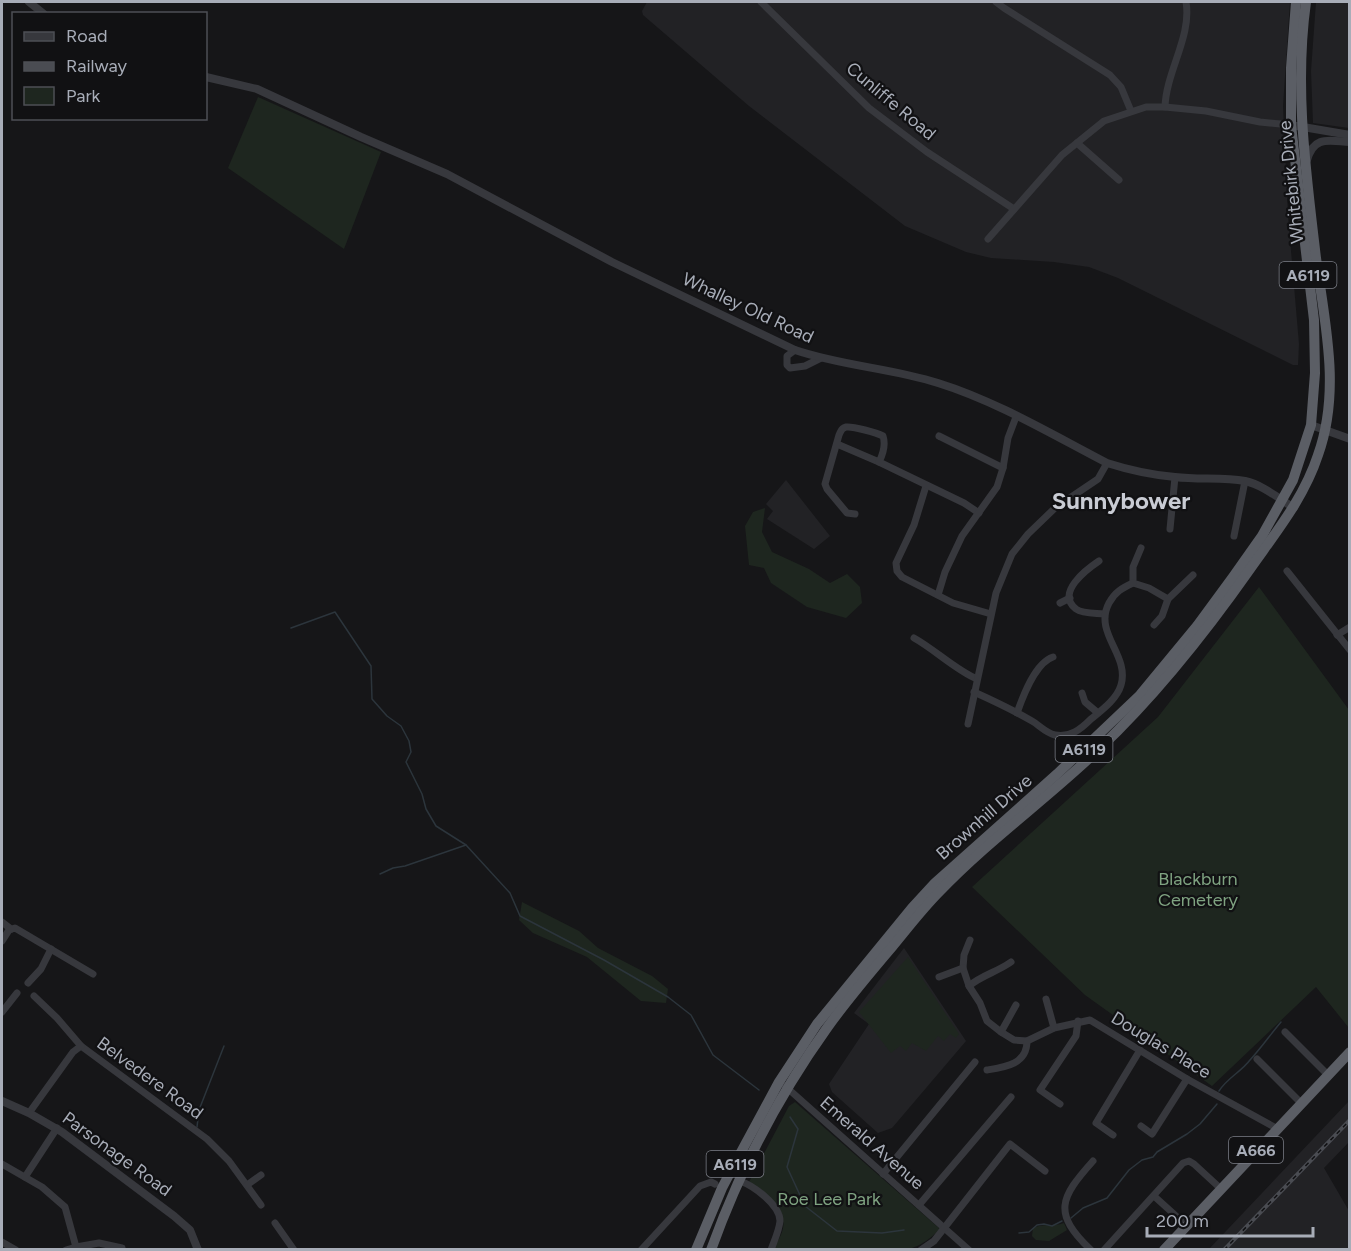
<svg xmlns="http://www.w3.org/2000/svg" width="1351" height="1251" font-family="Figtree,sans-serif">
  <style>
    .built { fill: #222225 }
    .green { fill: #1e261f }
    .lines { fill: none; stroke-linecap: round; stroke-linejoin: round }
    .stream { stroke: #2c353c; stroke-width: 1.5 }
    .minor { stroke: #37383d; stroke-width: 7 }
    .tertiary { stroke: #37383d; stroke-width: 8 }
    .trunk { stroke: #5b5e65; stroke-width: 10 }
    .rail-casing { stroke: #4a4c52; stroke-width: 4 }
    .rail { stroke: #111113; stroke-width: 1.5; stroke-dasharray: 4.5; stroke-linecap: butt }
    .labels { text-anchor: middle; stroke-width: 4.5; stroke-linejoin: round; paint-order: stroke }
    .shield { fill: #111113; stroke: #7b7e86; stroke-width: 1.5 }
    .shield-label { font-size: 16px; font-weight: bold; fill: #a8adb8 }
    .street-label { font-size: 18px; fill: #a8adb8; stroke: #111113 }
    .park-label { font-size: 18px; fill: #7fa381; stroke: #111113 }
    .district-label { font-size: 24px; font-weight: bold; fill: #c9ccd4; stroke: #111113 }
  </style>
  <rect width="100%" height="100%" fill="#161618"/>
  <g class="built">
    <polygon points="647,2 1290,2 1283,106 1288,216 1299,344 1298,365 1293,365 1118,278 1089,267 1054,262 991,258 966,252 905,226 749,106 643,15 642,11"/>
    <polygon points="1316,2 1349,2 1349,128 1313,123 1311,71"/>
    <polygon points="786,480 830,536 814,549 767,519 773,511 766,504"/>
    <polygon points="904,948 966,1041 892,1128 878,1133 832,1092 829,1084 869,1024 854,1013"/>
    <polygon points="1349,1101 1349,1142 1324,1168 1349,1211 1349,1249 1209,1249"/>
  </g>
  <g class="green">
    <polygon points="258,97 381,152 344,249 228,168"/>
    <polygon points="765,508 762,532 772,552 809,569 830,583 847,574 860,587 862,603 846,618 807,607 771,583 764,568 749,565 745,526 753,512"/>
    <polygon points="1259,587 1349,710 1349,1028 1316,987 1212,1086 1085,995 972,887 1158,717"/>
    <polygon points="522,902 579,931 598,948 652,976 668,989 666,1003 641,1001 587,957 533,933 519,920"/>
    <polygon points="908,957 959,1034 956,1038 950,1034 944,1041 938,1036 926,1051 912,1043 906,1051 900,1046 891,1053 859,1012"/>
    <path d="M795 1102 940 1229C931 1238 921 1246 908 1249H773C776 1244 780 1238 782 1232 790 1209 764 1192 749 1182L789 1106Z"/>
    <path d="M1064 1223 1067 1230 1049 1241 1036 1240 1032 1236 1033 1228C1043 1223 1053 1227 1064 1223Z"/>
  </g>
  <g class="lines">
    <g class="stream">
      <polyline points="291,628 335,612 371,666 372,699 387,716 401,726 409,741 411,752 406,762 422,794 426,809 436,826 466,845 510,893 520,916 604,960 668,997 691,1015 713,1055 759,1090"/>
      <polyline points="380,874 393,868 405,866 466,845"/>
      <path d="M1219 1091C1227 1078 1241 1072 1250 1060 1261 1048 1270 1035 1281 1022"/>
      <polyline points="790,1117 798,1129 787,1167 805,1206 837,1231 882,1233 904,1230"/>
      <polyline points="197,1127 199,1110 224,1046"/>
      <polyline points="1071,1218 1083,1208 1107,1198 1129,1170 1142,1160 1153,1157 1157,1152 1187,1134 1200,1124 1217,1104"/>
      <polyline points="1019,1233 1029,1232 1037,1225 1044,1224 1052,1226 1062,1221"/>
      <polyline points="191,1250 191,1249"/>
    </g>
    <g class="minor">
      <polyline points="761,2 869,108 927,152 1014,209"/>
      <polyline points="996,2 1004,8 1110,75 1121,87 1131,111"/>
      <path d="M1165 107C1166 72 1192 36 1186 2"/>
      <polyline points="1077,143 1119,180"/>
      <polyline points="988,239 1062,155 1104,121 1146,107 1165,107 1206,111 1260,122 1291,125"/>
      <polyline points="795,350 787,356 787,365 790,368 805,366 821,358"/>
      <polyline points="939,436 1003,468"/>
      <polyline points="837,444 879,462"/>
      <polyline points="926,486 914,525 896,563 897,571 902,577 953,603 991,614"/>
      <path d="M855 514 847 513 827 489 825 484 839 435C841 431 841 428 846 427 853 426 877 433 883 436 886 445 883 454 879 462L964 503 979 513"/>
      <polyline points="1170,529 1175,477"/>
      <polyline points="1234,536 1245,481"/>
      <polyline points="1141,548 1133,567 1133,583 1149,588 1168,599"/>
      <path d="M1099 561C1087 569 1055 593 1076 609 1083 614 1096 613 1104 614"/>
      <polyline points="1287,571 1350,650"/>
      <polyline points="938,595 945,572 962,536 997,487 1003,468 1008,438 1016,417"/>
      <polyline points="1060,603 1070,598"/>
      <polyline points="1154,625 1162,616 1168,599 1193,575"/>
      <polyline points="1337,635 1350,627"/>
      <path d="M914 638C934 649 957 671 977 679"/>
      <path d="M974 692C994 701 1013 710 1032 721 1039 725 1046 733 1055 735 1070 738 1081 729 1091 719 1102 710 1117 699 1121 685 1130 655 1093 633 1109 603 1115 592 1122 588 1133 583"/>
      <polyline points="1082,693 1085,702 1098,713"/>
      <path d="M1017 713C1023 696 1035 663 1053 657"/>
      <polyline points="968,724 996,593 1012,554 1028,534 1055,508 1098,479 1107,463"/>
      <polyline points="2,922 11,929"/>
      <polyline points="970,940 964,955 963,968 969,986 980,1003 987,1021 1001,1032 1014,1040 1027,1041 1054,1028 1090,1020 1187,1079 1276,1128"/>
      <polyline points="2,941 9,930 15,928 93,974"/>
      <polyline points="939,977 963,968"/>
      <polyline points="28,983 41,969 51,949"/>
      <path d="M969 986C982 975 997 972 1011 962"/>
      <polyline points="34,996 57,1018 81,1046 207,1139 229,1161 261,1205"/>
      <polyline points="1046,999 1054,1028"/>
      <polyline points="2,1012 17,993"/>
      <polyline points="1001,1032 1016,1005"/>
      <polyline points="1285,1032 1327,1074"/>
      <polyline points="1257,1059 1300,1102"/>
      <path d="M987 1070C1006 1067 1027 1064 1027 1041"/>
      <polyline points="785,1086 969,1250"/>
      <polyline points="1060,1104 1040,1090 1076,1036 1078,1021"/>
      <polyline points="29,1113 73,1052 81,1046"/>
      <polyline points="1141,1126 1152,1134 1187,1079"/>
      <polyline points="1113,1135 1096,1123 1140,1050"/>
      <polyline points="2,1164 42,1187 65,1207 76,1247 66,1250"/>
      <polyline points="883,1174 975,1062"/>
      <polyline points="25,1177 57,1128"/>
      <path d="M740 1181C754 1186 780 1205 780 1221 779 1231 774 1241 771 1250"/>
      <polyline points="247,1185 261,1175"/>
      <polyline points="1154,1196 1186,1225"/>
      <polyline points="919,1205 1011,1097"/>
      <polyline points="275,1223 294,1250"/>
      <polyline points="2,1242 16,1250"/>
      <polyline points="76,1247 99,1243 122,1248"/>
      <polyline points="641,1250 700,1186 711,1182 715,1184"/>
      <polyline points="921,1250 934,1241 1010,1144 1045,1171"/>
      <path d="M1091 1250C1052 1213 1060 1198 1093 1161"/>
      <polyline points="1104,1250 1183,1163 1189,1161 1194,1164 1220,1188"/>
    </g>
    <g class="tertiary">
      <polyline points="29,2 44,14"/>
      <path d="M206 77 257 89 361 137 447 174 612 262 795 350C842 366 891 368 938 383 996 401 1053 435 1107 463 1129 470 1152 475 1175 477 1198 480 1223 477 1245 481 1263 485 1278 498 1294 508"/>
      <polyline points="1297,126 1350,135"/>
      <path d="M1307 160C1314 135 1329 141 1350 142"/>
      <polyline points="1311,425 1350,439"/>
      <polyline points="2,1101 29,1113 62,1132 174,1216 190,1230 198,1250"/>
    </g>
    <g class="trunk">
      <polyline points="696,1250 722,1188 733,1167 779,1082 817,1024 912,908 935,883 1057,774 1140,695 1197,626 1233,577 1262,536 1293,480 1311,425 1315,373 1314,320 1291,125 1291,68 1296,2"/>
      <path d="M711 1250C739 1172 779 1095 827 1028 847 1000 869 974 892 947 907 929 922 909 940 891 989 840 1048 798 1099 749 1156 695 1205 633 1250 569 1276 532 1304 498 1318 455 1341 391 1325 324 1316 258 1306 172 1294 88 1306 2"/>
      <polyline points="1164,1250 1350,1052"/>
    </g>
    <g class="rail-casing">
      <polyline id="rail" points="1224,1250 1350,1120"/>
    </g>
    <use href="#rail" class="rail"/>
  </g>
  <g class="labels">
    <g class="shield">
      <rect x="1279.5" y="262" width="57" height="26" rx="4.5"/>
      <rect x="1055.5" y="736" width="57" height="26" rx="4.5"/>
      <rect x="1229" y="1137" width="54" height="26" rx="4.5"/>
      <rect x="706.5" y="1151" width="57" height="26" rx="4.5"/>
    </g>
    <g class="shield-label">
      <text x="1308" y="281">A6119</text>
      <text x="1084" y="755">A6119</text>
      <text x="1256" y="1156">A666</text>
      <text x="735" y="1170">A6119</text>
    </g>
    <g class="street-label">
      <text transform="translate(891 101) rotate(40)" y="6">Cunliffe Road</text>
      <text transform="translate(1291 182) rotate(-96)" y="6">Whitebirk Drive</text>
      <text transform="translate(748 308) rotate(25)" y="6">Whalley Old Road</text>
      <text transform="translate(984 817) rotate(-41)" y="6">Brownhill Drive</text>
      <text transform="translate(1161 1045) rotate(31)" y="6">Douglas Place</text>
      <text transform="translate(150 1078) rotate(36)" y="6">Belvedere Road</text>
      <text transform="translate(872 1143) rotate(41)" y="6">Emerald Avenue</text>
      <text transform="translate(117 1154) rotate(36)" y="6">Parsonage Road</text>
    </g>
    <g class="park-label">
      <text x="1198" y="885">Blackburn<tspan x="1198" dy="21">Cemetery</tspan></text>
      <text x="829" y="1205">Roe Lee Park</text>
    </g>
    <g class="district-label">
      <text x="1121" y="509">Sunnybower</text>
    </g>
  </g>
  <rect width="1351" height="1251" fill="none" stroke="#a8adb8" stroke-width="6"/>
  <rect x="12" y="12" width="195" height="108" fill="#111113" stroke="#4d4f55" stroke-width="1.5"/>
  <rect x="24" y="32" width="30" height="9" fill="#37383d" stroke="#4d4f55" stroke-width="1.5"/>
  <text x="66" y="42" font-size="18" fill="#a8adb8">Road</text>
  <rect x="24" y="62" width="30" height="9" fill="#4a4c52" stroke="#4d4f55" stroke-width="1.5"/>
  <text x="66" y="72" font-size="18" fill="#a8adb8">Railway</text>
  <rect x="24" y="87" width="30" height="18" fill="#1e261f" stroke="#4d4f55" stroke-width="1.5"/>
  <text x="66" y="102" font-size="18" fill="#a8adb8">Park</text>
  <path d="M1147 1227v9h166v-9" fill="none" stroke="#a8adb8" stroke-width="3"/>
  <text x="1156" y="1227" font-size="18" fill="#a8adb8" stroke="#111113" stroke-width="4.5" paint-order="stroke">200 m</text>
</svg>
